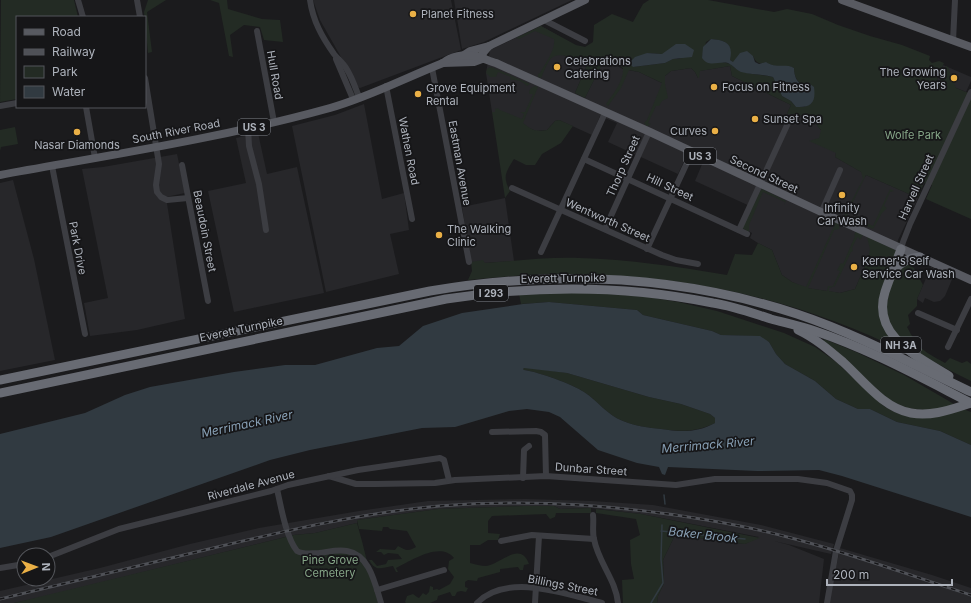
<svg xmlns="http://www.w3.org/2000/svg" width="971" height="603" font-family="Inter,sans-serif">
  <style>
    .built { fill: #27272a }
    .green { fill: #232b24; fill-rule: evenodd }
    .water { fill: #313a41; fill-rule: evenodd }
    .lines { fill: none; stroke-linecap: round; stroke-linejoin: round }
    .stream { stroke: #313a41; stroke-width: 1.5 }
    .minor { stroke: #3c3d42; stroke-width: 6 }
    .major { stroke: #585a61; stroke-width: 8 }
    .highway { stroke: #686b73; stroke-width: 9 }
    .rail-casing { stroke: #4f5157; stroke-width: 3 }
    .rail { stroke: #161618; stroke-width: 1.5; stroke-dasharray: 4.5; stroke-linecap: butt }
    .poi-dot { fill: #eab046; stroke: #161618; stroke-width: 1.5 }
    .labels { text-anchor: middle; stroke-width: 3.5; stroke-linejoin: round; paint-order: stroke }
    .shield { fill: #161618; stroke: #80848b; stroke-width: 1 }
    .shield-label { font-size: 10px; font-weight: bold; fill: #aeb3bc }
    .poi-label { font-size: 11px; fill: #aeb3bc; stroke: #161618; text-anchor: start }
    .street-label { font-size: 11px; fill: #aeb3bc; stroke: #161618 }
    .park-label { font-size: 11px; fill: #86a688; stroke: #161618 }
    .water-label { font-size: 12px; font-style: italic; fill: #88a0b5; stroke: #161618 }
  </style>
  <rect width="100%" height="100%" fill="#1b1b1d"/>
  <g class="built">
    <polygon points="313,0 451,0 461,50 360,88 358,87 320,20"/>
    <polygon points="454,0 572,0 484,42 462,49"/>
    <polygon points="541,26 559,36 563,55 587,65 575,93 585,98 604,59 623,69 639,72 664,84 665,76 671,71 691,68 695,72 698,78 699,78 699,71 730,66 732,76 791,105 787,114 800,114 813,120 821,130 839,140 835,157 863,173 865,177 866,175 918,198 898,240 896,250 876,241 855,289 840,293 806,288 792,282 782,275 772,250 758,243 750,238 752,233 742,228 752,207 695,181 703,162 687,155 678,174 608,142 617,123 600,116 592,135 559,120 555,121 547,130 536,131 529,128 522,123 498,112 492,112 486,73 490,50"/>
    <polygon points="943,65 971,77 971,81 966,92 937,80"/>
    <polygon points="364,104 382,199 404,193 409,230 390,234 399,274 326,292 292,126 335,115"/>
    <polygon points="258,133 267,174 297,167 324,293 234,312 208,191 246,183 236,138"/>
    <polygon points="177,154 185,193 166,197 185,319 137,330 90,336 84,303 108,298 82,169 103,167"/>
    <polygon points="13,180 34,259 55,360 0,371 0,183"/>
    <polygon points="505,198 514,261 484,263 471,262 462,207"/>
    <polygon points="931,267 953,277 945,296 940,301 934,302 925,298 923,303 917,299"/>
    <polygon points="526,499 592,501 653,505 761,525 834,544 831,554 774,541 789,545 824,559 819,603 657,603 658,596 664,583 663,560 674,537 685,536 735,543 745,544 759,537 641,514 591,508 560,509 554,506 524,506 438,509 357,520 357,523 315,533 294,535 38,598 14,603 0,603 0,591 100,568 190,544 259,528 359,511 428,501"/>
    <polygon points="840,548 932,575 971,588 971,603 829,603"/>
  </g>
  <g class="green">
    <polygon points="1,0 74,0 78,17 17,17 17,61 16,61 17,67 17,99 0,102"/>
    <polygon points="148,0 170,0 166,0 147,12 152,52 148,53 144,12"/>
    <polygon points="210,0 227,0 228,9 262,19 280,20 283,42 264,40 260,27 244,25 230,35 233,57 229,56 219,3"/>
    <path d="M649 0H708L774 12 787 9 812 14 838 25 870 36 902 45 930 56 929 60 932 63 939 61 944 63 937 80 948 84 940 80 946 66 948 67 956 88 971 94V219L926 199 932 185 924 183 918 198 866 175 847 214 848 215 847 217 844 216 863 179 861 172 835 157 836 153 809 141 819 138 821 130C810 117 804 114 787 114L791 105 732 76 730 66 700 71 699 78H698L695 72 691 68 671 71 665 76V84L668 98 662 101 659 106H656L648 123 651 124 648 126H646V125L644 123 647 120 662 83 639 72 629 70 621 88 608 106 606 104C613 94 624 81 623 68L604 60 585 98 575 93 587 65C577 61 558 48 549 61 546 66 543 73 541 78L538 77V74L540 73C545 64 556 49 554 39L535 31 519 39 516 38 541 26 576 45 585 47 593 42 594 25 612 14 633 22 643 4ZM711 39C728 41 731 43 730 60L734 63 753 56C757 65 760 63 768 64 772 65 771 65 775 66 781 68 788 65 794 68 794 76 797 82 804 86L810 84 812 103 804 107H796L791 101 782 96 773 77C761 74 739 75 731 64L702 58 706 42ZM647 53 662 54 682 59H673L665 63 633 67Z"/>
    <path d="M490 67 494 68 530 84 527 86C522 81 517 79 510 80L511 77 498 72 496 77H490L486 73 487 69Z"/>
    <path d="M535 86 538 87 523 123C532 130 535 132 547 130L555 121 559 120 573 126 561 143 542 154 535 165H526L514 159C506 172 502 176 510 191L505 198 492 112H495V109L498 108 500 110 522 119 524 114 520 112H525L533 94H529C529 89 531 88 535 86Z"/>
    <polygon points="15,127 18,144 1,147 0,151 0,130"/>
    <polygon points="762,189 786,201 784,205 785,202 763,192 749,225 749,232 742,228 760,191"/>
    <polygon points="890,189 894,191 890,192 884,206 887,208 882,213 873,229 854,221 856,218 873,226"/>
    <path d="M822 216 840 224 839 229 834 230 808 288 827 291 828 286H833L840 271 837 270 841 263 843 264 855 236 854 235 856 231 863 235 860 240 858 237 857 238 852 248 853 251 851 252 835 286 829 288V291L840 293 855 289 868 259 870 249 867 237 896 250 880 316 907 353C802 300 689 275 571 274 537 273 502 277 468 280L472 271 471 262 483 260 485 263C516 261 547 257 579 258 629 259 678 267 727 275L735 254 752 255 758 243 772 250 782 275 792 282 806 287 835 224 822 218Z"/>
    <path d="M907 264 914 268 923 285 917 299V306L908 315 910 324 907 327C919 350 924 351 945 363L950 358 962 363 967 361 971 364V381C956 374 942 366 927 358 901 343 879 329 889 294 892 281 894 271 907 264Z"/>
    <polygon points="540,293 596,293 647,297 678,302 717,311 784,333 815,347 835,361 885,407 899,414 912,417 963,409 971,412 971,445 940,431 897,422 870,409 858,409 836,399 815,381 785,364 776,354 769,342 750,336 721,335 712,331 643,315 637,310 549,302 521,304 519,294"/>
    <polygon points="824,339 856,352 904,375 954,404 940,409 924,410 907,408 889,400 823,342"/>
    <path d="M524 367 567 373 649 397 681 404 710 414 715 418V423C697 432 681 432 661 429 649 428 635 426 623 421 607 415 598 401 584 392 572 384 539 372 524 370L523 369Z"/>
    <path d="M524 506H554L560 509 591 508V513H556L555 517 550 519 546 514 492 516 488 521V533L500 534 498 540H488L480 545H470V563C475 564 481 566 486 566 500 565 520 540 529 564L524 565 523 570H520L518 567 500 569V572L478 578 477 581 468 580 465 582V587L468 588 466 592 461 591 457 592 455 596H452L450 592 438 596 437 600 430 603H406L405 602 407 596 413 594 417 597 419 598 423 593 426 595 429 592 430 586 433 587V590L437 589 439 590 450 584 454 577 448 569 449 561 454 558C440 541 411 561 396 568L398 572H396L393 566C380 568 376 572 369 560H372L377 566 386 564 388 560 402 559 398 554 388 553 384 555 381 552H376L380 549 395 550 398 546C405 550 408 552 416 547L407 531 390 529 388 527H383L382 531 359 529 357 520 438 509Z"/>
    <polygon points="596,509 641,514 760,538 745,544 735,543 685,536 674,537 663,560 664,583 658,596 657,603 623,603 622,580 634,579 631,564 630,540 640,535 636,519 596,513"/>
    <path d="M357 523C365 550 370 577 378 603H14L294 535 315 533Z"/>
  </g>
  <g class="water">
    <path d="M711 39C725 40 734 43 730 60L733 62 740 53 747 51 753 56 755 62 759 64 766 62C776 69 786 63 794 68 794 76 797 83 804 86L810 84 814 87C816 102 812 108 796 107L791 101 782 96 773 77C762 74 752 75 741 72 736 70 733 65 728 63 718 61 709 68 702 58L703 47Z"/>
    <polygon points="676,44 685,44 694,50 692,57 673,59 665,63 633,67 629,63 635,57 647,53 662,54"/>
    <path d="M549 302 637 310 643 315 712 331 721 335 760 336 769 342 776 354 785 364 815 381 836 399 858 409H870L897 422 940 431 971 445V517L842 476 819 470 757 471 668 467 665 475 662 474 659 467 637 463 598 450 560 417 549 412 527 409 509 411 455 427 422 428 310 450 270 460 51 537 0 548V434L85 413 125 395 150 387 234 372 285 365H315L377 348 399 346 423 326 462 313 523 304ZM524 368 567 373 649 397 681 404 710 414 715 418V423C697 433 680 432 661 429 649 428 635 426 623 421 607 415 598 401 584 392 572 384 539 372 524 370L523 369Z"/>
  </g>
  <g class="lines">
    <g class="stream">
      <polyline points="664,495 665,504"/>
      <polyline points="661,531 745,539"/>
      <polyline points="651,603 663,583 661,559 662,525"/>
    </g>
    <g class="minor">
      <polyline points="78,0 83,17"/>
      <polyline points="137,0 140,17"/>
      <path d="M310 0C313 21 322 37 334 54 338 59 343 63 346 68 352 77 355 87 359 97"/>
      <polyline points="544,20 585,41"/>
      <polyline points="257,31 274,122"/>
      <polyline points="953,41 955,0"/>
      <polyline points="336,59 353,99"/>
      <polyline points="432,68 469,262"/>
      <polyline points="145,78 159,164 156,185 157,192 161,197 167,200 188,198"/>
      <polyline points="386,86 412,219"/>
      <polyline points="0,106 17,103"/>
      <polyline points="86,107 95,158"/>
      <polyline points="248,128 249,146 259,184 266,230"/>
      <polyline points="584,159 747,234"/>
      <polyline points="182,165 208,301"/>
      <polyline points="52,166 85,334"/>
      <polyline points="512,188 662,255 676,260 698,264"/>
      <polyline points="821,213 840,170"/>
      <polyline points="605,229 649,132"/>
      <polyline points="739,230 789,121"/>
      <polyline points="647,249 692,152"/>
      <polyline points="901,249 903,242 910,224 971,92"/>
      <polyline points="541,252 605,113"/>
      <polyline points="918,313 957,330"/>
      <polyline points="948,347 971,299"/>
      <polyline points="492,432 536,431 541,432 545,435 546,476"/>
      <polyline points="329,476 356,484 376,484 435,483 455,480 546,476 676,485 715,479 798,479 827,483 850,491 852,495 852,500 836,551 827,603"/>
      <polyline points="523,478 524,450 529,446"/>
      <path d="M277 489C281 507 286 537 297 551 304 555 311 553 319 553 328 552 338 549 347 551 370 555 375 584 381 603"/>
      <path d="M593 515C594 523 592 532 594 539 598 562 616 580 618 603"/>
      <polyline points="501,541 532,535 594,539"/>
      <polyline points="48,557 119,529 271,491 288,485 358,470 440,458 444,460 449,480"/>
      <polyline points="0,568 24,564"/>
      <polyline points="377,590 444,570"/>
      <path d="M477 603C507 572 566 594 602 603"/>
      <polyline points="535,603 539,536"/>
    </g>
    <g class="major">
      <polyline points="842,0 971,47"/>
      <polyline points="464,55 470,51 489,46"/>
      <polyline points="482,59 483,53 489,46 585,0"/>
      <polyline points="443,63 474,62 482,59"/>
      <path d="M0 175C110 155 222 138 330 108 369 97 405 78 443 63 451 56 464 54 474 56 480 56 490 62 496 63L650 132 819 211 971 280"/>
    </g>
    <g class="highway">
      <path d="M901 249C896 263 890 277 885 292 871 336 919 357 949 376"/>
      <path d="M895 269C903 261 909 258 920 257"/>
      <path d="M798 330C815 338 829 350 843 362 863 380 883 408 911 413 932 417 952 409 971 403"/>
      <path d="M0 380 430 291C553 270 678 275 797 314 857 334 914 365 971 392"/>
      <path d="M0 393 446 299C535 285 625 285 713 303 733 306 752 313 771 319 786 323 800 326 815 331 869 349 920 377 971 403"/>
    </g>
    <g class="rail-casing">
      <path id="rail" d="M0 599C69 582 139 566 209 549 285 531 361 513 439 506 528 499 619 505 707 520 737 525 766 531 795 539 855 555 912 576 971 595"/>
    </g>
    <use href="#rail" class="rail"/>
  </g>
  <g class="poi-dot">
    <circle cx="413" cy="14" r="4"/>
    <circle cx="557" cy="67" r="4"/>
    <circle cx="954" cy="78" r="4"/>
    <circle cx="714" cy="87" r="4"/>
    <circle cx="418" cy="94" r="4"/>
    <circle cx="755" cy="119" r="4"/>
    <circle cx="715" cy="131" r="4"/>
    <circle cx="77" cy="132" r="4"/>
    <circle cx="842" cy="195" r="4"/>
    <circle cx="439" cy="235" r="4"/>
    <circle cx="854" cy="267" r="4"/>
  </g>
  <g class="labels">
    <g class="shield">
      <rect x="238" y="119" width="32" height="16" rx="3"/>
      <rect x="684" y="148" width="32" height="16" rx="3"/>
      <rect x="474" y="285" width="34" height="16" rx="3"/>
      <rect x="881" y="337" width="40" height="16" rx="3"/>
    </g>
    <g class="shield-label">
      <text x="254" y="131">US 3</text>
      <text x="700" y="160">US 3</text>
      <text x="491" y="297">I 293</text>
      <text x="901" y="349">NH 3A</text>
    </g>
    <g class="poi-label">
      <text x="421" y="18">Planet Fitness</text>
      <text x="565" y="65">Celebrations<tspan x="565" dy="13">Catering</tspan></text>
      <text x="946" y="76" text-anchor="end">The Growing<tspan x="946" dy="13">Years</tspan></text>
      <text x="722" y="91">Focus on Fitness</text>
      <text x="426" y="92">Grove Equipment<tspan x="426" dy="13">Rental</tspan></text>
      <text x="763" y="123">Sunset Spa</text>
      <text x="707" y="135" text-anchor="end">Curves</text>
      <text x="77" y="149" text-anchor="middle">Nasar Diamonds</text>
      <text x="842" y="212" text-anchor="middle">Infinity<tspan x="842" dy="13">Car Wash</tspan></text>
      <text x="447" y="233">The Walking<tspan x="447" dy="13">Clinic</tspan></text>
      <text x="862" y="265">Kerner's Self<tspan x="862" dy="13">Service Car Wash</tspan></text>
    </g>
    <g class="street-label">
      <text transform="translate(275 75) rotate(80)" y="4">Hull Road</text>
      <text transform="translate(176 131) rotate(-11)" y="4">South River Road</text>
      <text transform="translate(409 151) rotate(79)" y="4">Wathen Road</text>
      <text transform="translate(460 163) rotate(80)" y="4">Eastman Avenue</text>
      <text transform="translate(623 166) rotate(-66)" y="4">Thorp Street</text>
      <text transform="translate(764 174) rotate(25)" y="4">Second Street</text>
      <text transform="translate(670 187) rotate(25)" y="4">Hill Street</text>
      <text transform="translate(916 187) rotate(-66)" y="4">Harvell Street</text>
      <text transform="translate(608 220) rotate(24)" y="4">Wentworth Street</text>
      <text transform="translate(205 231) rotate(79)" y="4">Beaudoin Street</text>
      <text transform="translate(78 248) rotate(79)" y="4">Park Drive</text>
      <text transform="translate(563 278) rotate(-1)" y="4">Everett Turnpike</text>
      <text transform="translate(241 329) rotate(-12)" y="4">Everett Turnpike</text>
      <text transform="translate(591 469) rotate(4)" y="4">Dunbar Street</text>
      <text transform="translate(251 485) rotate(-15)" y="4">Riverdale Avenue</text>
      <text transform="translate(563 585) rotate(11)" y="4">Billings Street</text>
    </g>
    <g class="park-label">
      <text x="913" y="139">Wolfe Park</text>
      <text x="330" y="564">Pine Grove<tspan x="330" dy="13">Cemetery</tspan></text>
    </g>
    <g class="water-label">
      <text transform="translate(247 424) rotate(-12)" y="4">Merrimack River</text>
      <text transform="translate(708 445) rotate(-5)" y="4">Merrimack River</text>
      <text transform="translate(703 535) rotate(6)" y="4">Baker Brook</text>
    </g>
  </g>
  <rect x="16" y="16" width="130" height="92" fill="#161618" stroke="#53555a"/>
  <rect x="24" y="29" width="20" height="6" fill="#585a61" stroke="#53555a"/>
  <text x="52" y="36" font-size="12" fill="#aeb3bc">Road</text>
  <rect x="24" y="49" width="20" height="6" fill="#4f5157" stroke="#53555a"/>
  <text x="52" y="56" font-size="12" fill="#aeb3bc">Railway</text>
  <rect x="24" y="66" width="20" height="12" fill="#232b24" stroke="#53555a"/>
  <text x="52" y="76" font-size="12" fill="#aeb3bc">Park</text>
  <rect x="24" y="86" width="20" height="12" fill="#313a41" stroke="#53555a"/>
  <text x="52" y="96" font-size="12" fill="#aeb3bc">Water</text>
  <g transform="translate(36 567) rotate(89)"><circle r="19" fill="#161618" stroke="#53555a"/>
  <path d="M0-3L7 15L0 10L-7 15Z" fill="#eab046"/>
  <text y="-6" font-size="11" font-weight="bold" text-anchor="middle" fill="#aeb3bc">N</text>
  </g>
  <path d="M827 579v6h125v-6" fill="none" stroke="#aeb3bc" stroke-width="2"/>
  <text x="833" y="579" font-size="12" fill="#aeb3bc" stroke="#161618" stroke-width="3" paint-order="stroke">200 m</text>
</svg>
